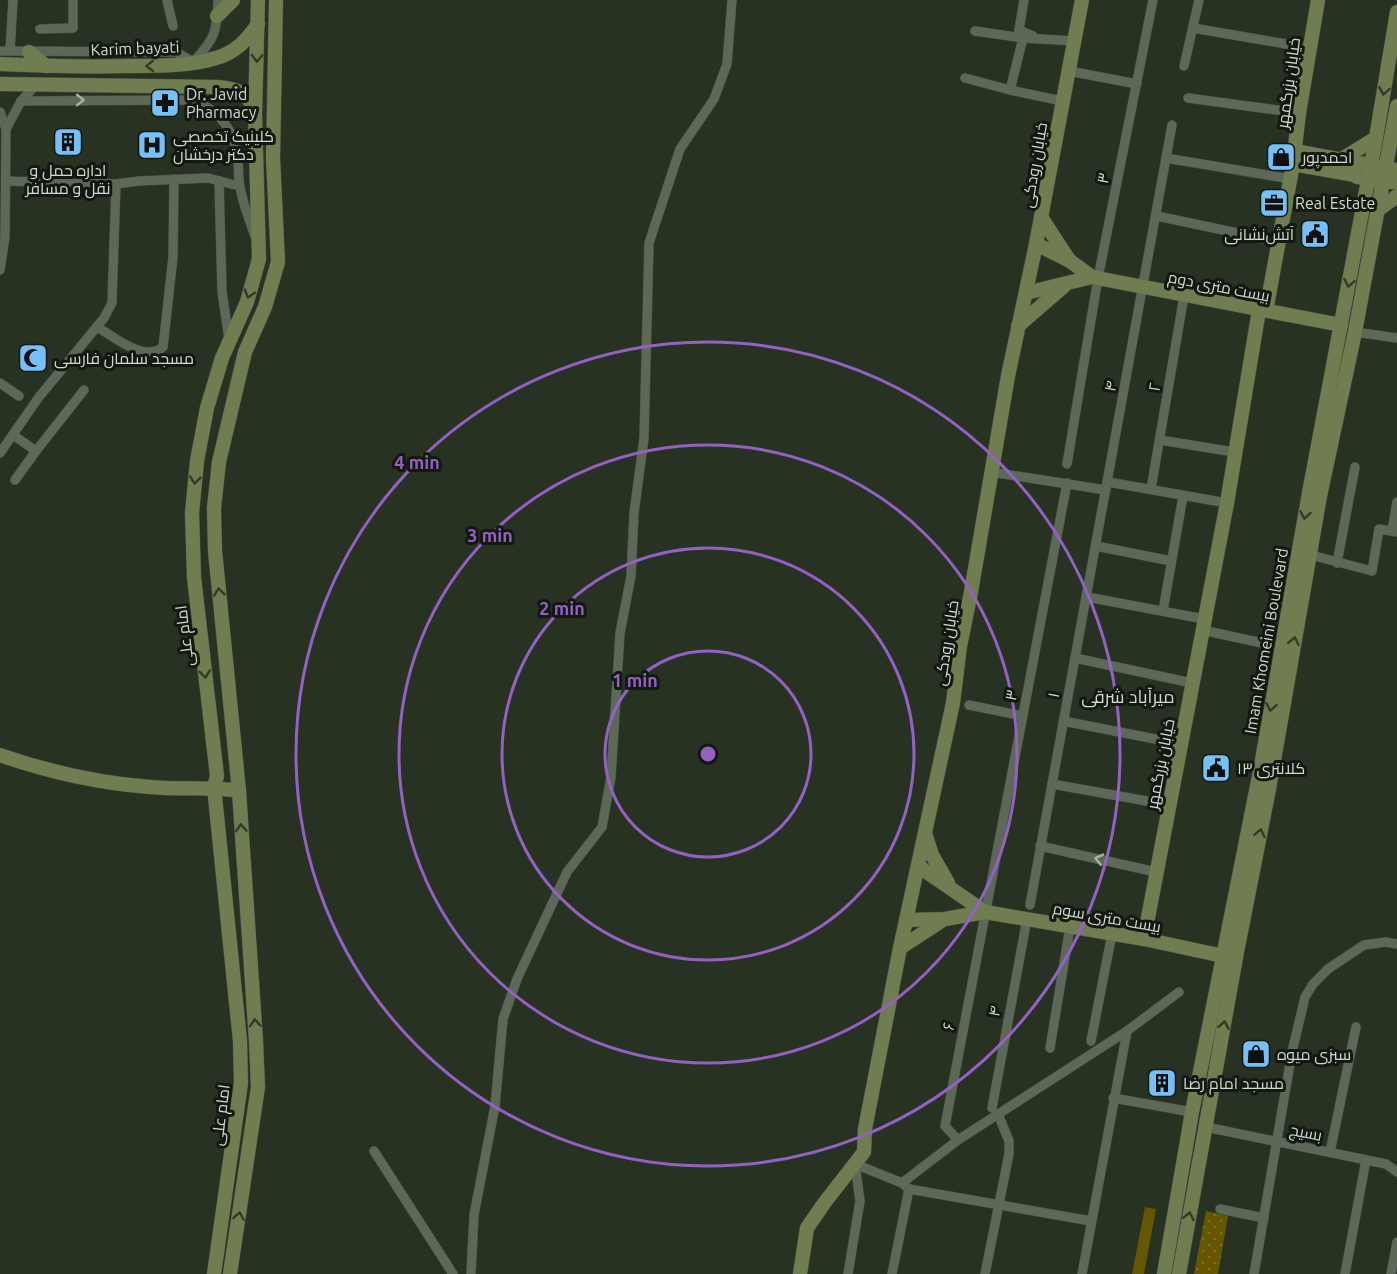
<svg xmlns="http://www.w3.org/2000/svg" width="1397" height="1274" font-family="Ubuntu,Cairo,sans-serif">
  <style>
    .grass { fill: #665600 }
    .park { fill: url(#park-dots) }
    .lines { fill: none; stroke-linecap: round; stroke-linejoin: round }
    .street-casing { stroke: #464f43; stroke-width: 10 }
    .secondary-casing { stroke: #464f43; stroke-width: 15 }
    .street { stroke: #5c6858; stroke-width: 9 }
    .secondary { stroke: #6f7d50; stroke-width: 14 }
    .oneway { stroke: #333b27 }
    .oneway2 { stroke: #a9b1a6 }
    .ring { fill: none; stroke: #9560c4; stroke-width: 3 }
    .labels { text-anchor: middle; stroke-width: 6; stroke-linejoin: round; paint-order: stroke }
    .street-label { font-size: 16px; fill: #d2d9d0; stroke: #131811 }
    .poi-label { font-size: 16px; fill: #d2d9d0; stroke: #131811; text-anchor: start }
    .neighbourhood-label { font-size: 18px; fill: #d2d9d0; stroke: #131811 }
    .centre { fill: #9560c4; stroke: #131811; stroke-width: 3 }
    .ring-label { font-size: 18px; text-anchor: middle; font-weight: bold; fill: #9560c4; stroke: #131811; stroke-width: 6; stroke-linejoin: round; paint-order: stroke }
  </style>
  <defs>
    <pattern id="park-dots" width="8" height="8" patternUnits="userSpaceOnUse" patternTransform="scale(1.5)"><rect width="8" height="8" fill="#665600"/><path d="M2 2h.1M6 6h.1" fill="none" stroke="#7b6e24" stroke-width="1.8" stroke-linecap="round"/></pattern>
  </defs>
  <rect width="100%" height="100%" fill="#273223"/>
  <polygon class="grass" points="1145,1207 1156,1209 1144,1274 1132,1274"/>
  <polygon class="park" points="1206,1211 1228,1216 1218,1274 1194,1274"/>
  <g class="lines">
    <g class="street-casing">
      <g id="street">
        <polyline points="167,0 173,26"/>
        <polyline points="1024,0 1019,30 1033,36"/>
        <polyline points="1193,28 1309,48"/>
        <polyline points="40,29 73,28 73,0"/>
        <polyline points="975,31 1023,38 1075,41"/>
        <path d="M0 51 176 52 193 62C215 39 217 32 218 0"/>
        <polyline points="10,51 13,0"/>
        <polyline points="1184,66 1199,0"/>
        <polyline points="1069,71 1137,84"/>
        <polyline points="965,78 1010,90 1062,101"/>
        <polyline points="1010,90 1023,38"/>
        <polyline points="1188,98 1299,113"/>
        <path d="M21 101 194 100C220 112 235 130 238 160 239 169 238 178 240 187 243 204 249 220 255 236"/>
        <polyline points="0,112 6,129 5,237 0,270"/>
        <polyline points="6,129 21,101 36,85"/>
        <polyline points="1166,158 1291,179"/>
        <polyline points="219,181 222,292 229,339"/>
        <polyline points="116,184 139,181 208,178 239,186"/>
        <polyline points="1157,216 1280,242"/>
        <path d="M97 327C115 337 144 363 163 347L173 257 174 179"/>
        <polyline points="1355,332 1397,338"/>
        <polyline points="0,383 19,396"/>
        <polyline points="13,435 36,451 15,480"/>
        <polyline points="1160,440 1234,452"/>
        <polyline points="36,451 84,390"/>
        <polyline points="0,453 39,397 104,318 112,303 116,184 6,181"/>
        <polyline points="1067,464 1098,278 1153,0"/>
        <polyline points="991,472 1106,490"/>
        <polyline points="1108,482 1227,503"/>
        <polyline points="1152,483 1184,296"/>
        <polyline points="1392,531 1397,502"/>
        <polyline points="1096,546 1171,561"/>
        <polyline points="1311,555 1372,571 1379,529 1397,532"/>
        <polyline points="1337,563 1355,467"/>
        <polyline points="1087,597 1204,619"/>
        <polyline points="1164,605 1183,496"/>
        <polyline points="1202,630 1262,643"/>
        <polyline points="1075,658 1192,683"/>
        <polyline points="969,705 1023,716"/>
        <polyline points="1063,721 1181,744"/>
        <polyline points="1052,784 1169,805"/>
        <polyline points="1040,846 1156,872"/>
        <polyline points="1030,905 1172,125"/>
        <polyline points="1091,1041 1112,934"/>
        <polyline points="1050,1048 1070,927"/>
        <polyline points="1113,1098 1192,1112"/>
        <polyline points="992,1108 1027,919"/>
        <polyline points="1206,1127 1386,1164 1397,1172"/>
        <polyline points="958,1140 945,1126 1067,483"/>
        <polyline points="374,1151 453,1274"/>
        <polyline points="1330,1152 1356,1027"/>
        <polyline points="902,1183 958,1140 1127,1031 1179,992"/>
        <polyline points="1220,1209 1264,1218"/>
        <polyline points="471,1274 474,1215 495,1106 503,1019 517,979 567,872 602,827 611,777 620,633 631,576 634,513 644,438 649,243 680,149 714,99 727,64 732,0"/>
        <polyline points="848,1274 860,1201 855,1164 902,1183 909,1189 1091,1221"/>
        <polyline points="892,1274 909,1189"/>
        <polyline points="985,1274 1009,1154 1009,1141 998,1114"/>
        <polyline points="1082,1274 1127,1031"/>
        <polyline points="1254,1274 1292,1052 1305,997 1313,984 1328,969 1364,945 1386,942 1397,944"/>
        <polyline points="1345,1274 1366,1160"/>
        <polyline points="1391,1274 1397,1242"/>
      </g>
    </g>
    <g class="secondary-casing">
      <g id="secondary">
        <polyline points="217,16 233,0"/>
        <polyline points="29,52 46,66"/>
        <path d="M0 64C43 66 86 67 129 66 156 66 191 66 216 58 235 53 247 40 258 24"/>
        <path d="M0 84 218 87C236 89 248 92 254 110"/>
        <polyline points="1295,151 1397,170"/>
        <polyline points="1342,159 1376,138"/>
        <polyline points="1293,164 1355,175 1357,177 1383,182 1397,182"/>
        <polyline points="1379,209 1397,196"/>
        <polyline points="1041,217 1069,260"/>
        <polyline points="1036,244 1070,261 1092,277 1341,325"/>
        <polyline points="1026,293 1092,277"/>
        <polyline points="1266,311 1293,164 1299,113 1318,0"/>
        <polyline points="1018,326 1064,286"/>
        <path d="M0 755C49 772 98 783 150 787 180 790 209 786 239 791"/>
        <polyline points="926,836 932,855 948,883"/>
        <polyline points="918,866 985,912"/>
        <polyline points="907,920 945,919 985,912 1144,939 1223,956"/>
        <polyline points="1144,939 1227,503 1259,310"/>
        <polyline points="900,948 943,920"/>
        <polyline points="214,1274 241,1083 240,1041 214,787 217,776 194,577 192,513 197,461 207,408 222,358 247,302 259,259 255,114 258,0"/>
        <polyline points="230,1274 258,1087 256,1041 239,791 215,551 214,508 219,462 245,352 265,307 278,262 273,158 276,0"/>
        <polyline points="800,1274 807,1228 825,1202 864,1152 865,1129 900,948 953,703 960,646 971,592 1008,376 1036,244 1082,0"/>
        <polyline points="1164,1274 1192,1112 1261,766 1309,493 1376,138 1397,12"/>
        <polyline points="1179,1274 1237,952 1269,789 1320,496 1355,332 1397,106"/>
      </g>
    </g>
    <use href="#street" class="street"/>
    <use href="#secondary" class="secondary"/>
  </g>
  <defs><path id="oneway-chevron" d="M-2-3.5L2.5 0L-2 3.5" fill="none" stroke-width="1.6" stroke-linecap="round" stroke-linejoin="round" transform="scale(1.5)"/></defs>
  <g class="oneway">
    <use href="#oneway-chevron" transform="translate(257 58) rotate(92)"/>
    <use href="#oneway-chevron" transform="translate(150 66) rotate(179)"/>
    <use href="#oneway-chevron" transform="translate(1384 91) rotate(100)"/>
    <use href="#oneway-chevron" transform="translate(1349 283) rotate(101)"/>
    <use href="#oneway-chevron" transform="translate(249 294) rotate(107)"/>
    <use href="#oneway-chevron" transform="translate(195 480) rotate(96)"/>
    <use href="#oneway-chevron" transform="translate(1305 515) rotate(100)"/>
    <use href="#oneway-chevron" transform="translate(219 592) rotate(-96)"/>
    <use href="#oneway-chevron" transform="translate(1294 641) rotate(-79)"/>
    <use href="#oneway-chevron" transform="translate(205 674) rotate(83)"/>
    <use href="#oneway-chevron" transform="translate(1271 707) rotate(100)"/>
    <use href="#oneway-chevron" transform="translate(241 828) rotate(-94)"/>
    <use href="#oneway-chevron" transform="translate(1260 833) rotate(-79)"/>
    <use href="#oneway-chevron" transform="translate(255 1023) rotate(-94)"/>
    <use href="#oneway-chevron" transform="translate(1224 1025) rotate(-80)"/>
    <use href="#oneway-chevron" transform="translate(239 1216) rotate(-81)"/>
    <use href="#oneway-chevron" transform="translate(1189 1216) rotate(-79)"/>
  </g>
  <g class="oneway2">
    <use href="#oneway-chevron" transform="translate(80 100)"/>
    <use href="#oneway-chevron" transform="translate(1099 859) rotate(-167)"/>
  </g>
  <g class="ring">
    <circle cx="708" cy="754" r="103"/>
    <circle cx="708" cy="754" r="206"/>
    <circle cx="708" cy="754" r="309"/>
    <circle cx="708" cy="754" r="412"/>
  </g>
  <defs>
    <g id="pharmacy-square" transform="scale(1.5)"><rect x="-9" y="-9" width="18" height="18" rx="4" fill="#76c0f7" stroke="#131811"/><path d="M-2-6h4v4h4v4h-4v4h-4v-4h-4v-4h4Z" fill="#111"/></g>
    <g id="building-square" transform="scale(1.5)"><rect x="-9" y="-9" width="18" height="18" rx="4" fill="#76c0f7" stroke="#131811"/><path d="M-4-6H4V6H1V3H-1V6H-4ZM-2.5-4.3h1.7v1.8h-1.7ZM.8-4.3h1.7v1.8H.8ZM-2.5-1h1.7V.8h-1.7ZM.8-1h1.7V.8H.8Z" fill="#111"/></g>
    <g id="hospital-square" transform="scale(1.5)"><rect x="-9" y="-9" width="18" height="18" rx="4" fill="#76c0f7" stroke="#131811"/><path d="M-5-5h3v3.5h4V-5h3V5h-3V1.5h-4V5h-3Z" fill="#111"/></g>
    <g id="shop-square" transform="scale(1.5)"><rect x="-9" y="-9" width="18" height="18" rx="4" fill="#76c0f7" stroke="#131811"/><path d="M-5-2.5h2.3a2.7 3.5 0 0 1 5.4 0H5L5.5 6h-11ZM-1.5-2.5h3a1.5 2.3 0 0 0-3 0Z" fill="#111"/></g>
    <g id="office-square" transform="scale(1.5)"><rect x="-9" y="-9" width="18" height="18" rx="4" fill="#76c0f7" stroke="#131811"/><path d="M-6-3h4V-5.5h4V-3h4V5H-6ZM-1-4.5V-3h2v-1.5ZM-6 0V1H6V0Z" fill="#111"/></g>
    <g id="civic-square" transform="scale(1.5)"><rect x="-9" y="-9" width="18" height="18" rx="4" fill="#76c0f7" stroke="#131811"/><path d="M-.6-6.5H3V-4.5H.6V-3L4-1V1h2V6H-6V1h2V-1L-.6-3ZM-1.2 2.5V6h2.4V2.5Z" fill="#111"/></g>
    <g id="mosque-square" transform="scale(1.5)"><rect x="-9" y="-9" width="18" height="18" rx="4" fill="#76c0f7" stroke="#131811"/><path d="M3.5-4.9A6 6 0 1 0 3.5 4.9A5 5 0 1 1 3.5-4.9Z" fill="#111"/></g>
  </defs>
  <g fill-rule="evenodd">
    <use href="#pharmacy-square" x="165" y="103"/>
    <use href="#building-square" x="68" y="142"/>
    <use href="#hospital-square" x="152" y="145"/>
    <use href="#shop-square" x="1281" y="157"/>
    <use href="#office-square" x="1274" y="203"/>
    <use href="#civic-square" x="1315" y="234"/>
    <use href="#mosque-square" x="33" y="358"/>
    <use href="#civic-square" x="1216" y="768"/>
    <use href="#shop-square" x="1256" y="1054"/>
    <use href="#building-square" x="1162" y="1083"/>
  </g>
  <g class="labels">
    <g class="street-label">
      <text transform="translate(135 48) rotate(-2)" y="6">Karim bayati</text>
      <text transform="translate(1288 83) rotate(-82)" y="6">خیابان بزرگمهر</text>
      <text transform="translate(1034 165) rotate(-80)" y="6">خیابان رودکی</text>
      <text transform="translate(1103 178) rotate(-79)" y="6">۳</text>
      <text transform="translate(1219 286) rotate(11)" y="6">بیست متری دوم</text>
      <text transform="translate(1110 386) rotate(-80)" y="6">۴</text>
      <text transform="translate(1154 387) rotate(-81)" y="6">۲</text>
      <text transform="translate(184 636) rotate(-97)" y="6">امام علی</text>
      <text transform="translate(1266 641) rotate(-80)" y="6">Imam Khomeini Boulevard</text>
      <text transform="translate(946 643) rotate(-81)" y="6">خیابان رودکی</text>
      <text transform="translate(1011 695) rotate(-79)" y="6">۳</text>
      <text transform="translate(1053 695) rotate(-79)" y="6">۱</text>
      <text transform="translate(1160 764) rotate(-79)" y="6">خیابان بزرگمهر</text>
      <text transform="translate(1107 917) rotate(10)" y="6">بیست متری سوم</text>
      <text transform="translate(994 1011) rotate(-80)" y="6">۴</text>
      <text transform="translate(948 1026) rotate(-79)" y="6">۶</text>
      <text transform="translate(220 1115) rotate(-83)" y="6">امام علی</text>
      <text transform="translate(1306 1132) rotate(11)" y="6">بسیج</text>
    </g>
    <g class="poi-label">
      <text x="186" y="100">Dr. Javid<tspan x="186" dy="18">Pharmacy</tspan></text>
      <text x="173" y="142">کلینیک تخصصی<tspan x="173" dy="18">دکتر درخشان</tspan></text>
      <text x="1302" y="163">احمدپور</text>
      <text x="68" y="176" text-anchor="middle">اداره حمل و<tspan x="68" dy="18">نقل و مسافر</tspan></text>
      <text x="1295" y="209">Real Estate</text>
      <text x="1294" y="240" text-anchor="end">آتش‌نشانی</text>
      <text x="54" y="364">مسجد سلمان فارسی</text>
      <text x="1237" y="774">کلانتری ۱۳</text>
      <text x="1277" y="1060">سبزی میوه</text>
      <text x="1183" y="1089">مسجد امام رضا</text>
    </g>
    <g class="neighbourhood-label">
      <text x="1128" y="703">میرآباد شرقی</text>
    </g>
  </g>
  <circle cx="708" cy="754" r="9" class="centre"/>
  <g class="ring-label">
    <text x="417" y="469">4 min</text>
    <text x="490" y="542">3 min</text>
    <text x="562" y="615">2 min</text>
    <text x="635" y="687">1 min</text>
  </g>
</svg>
